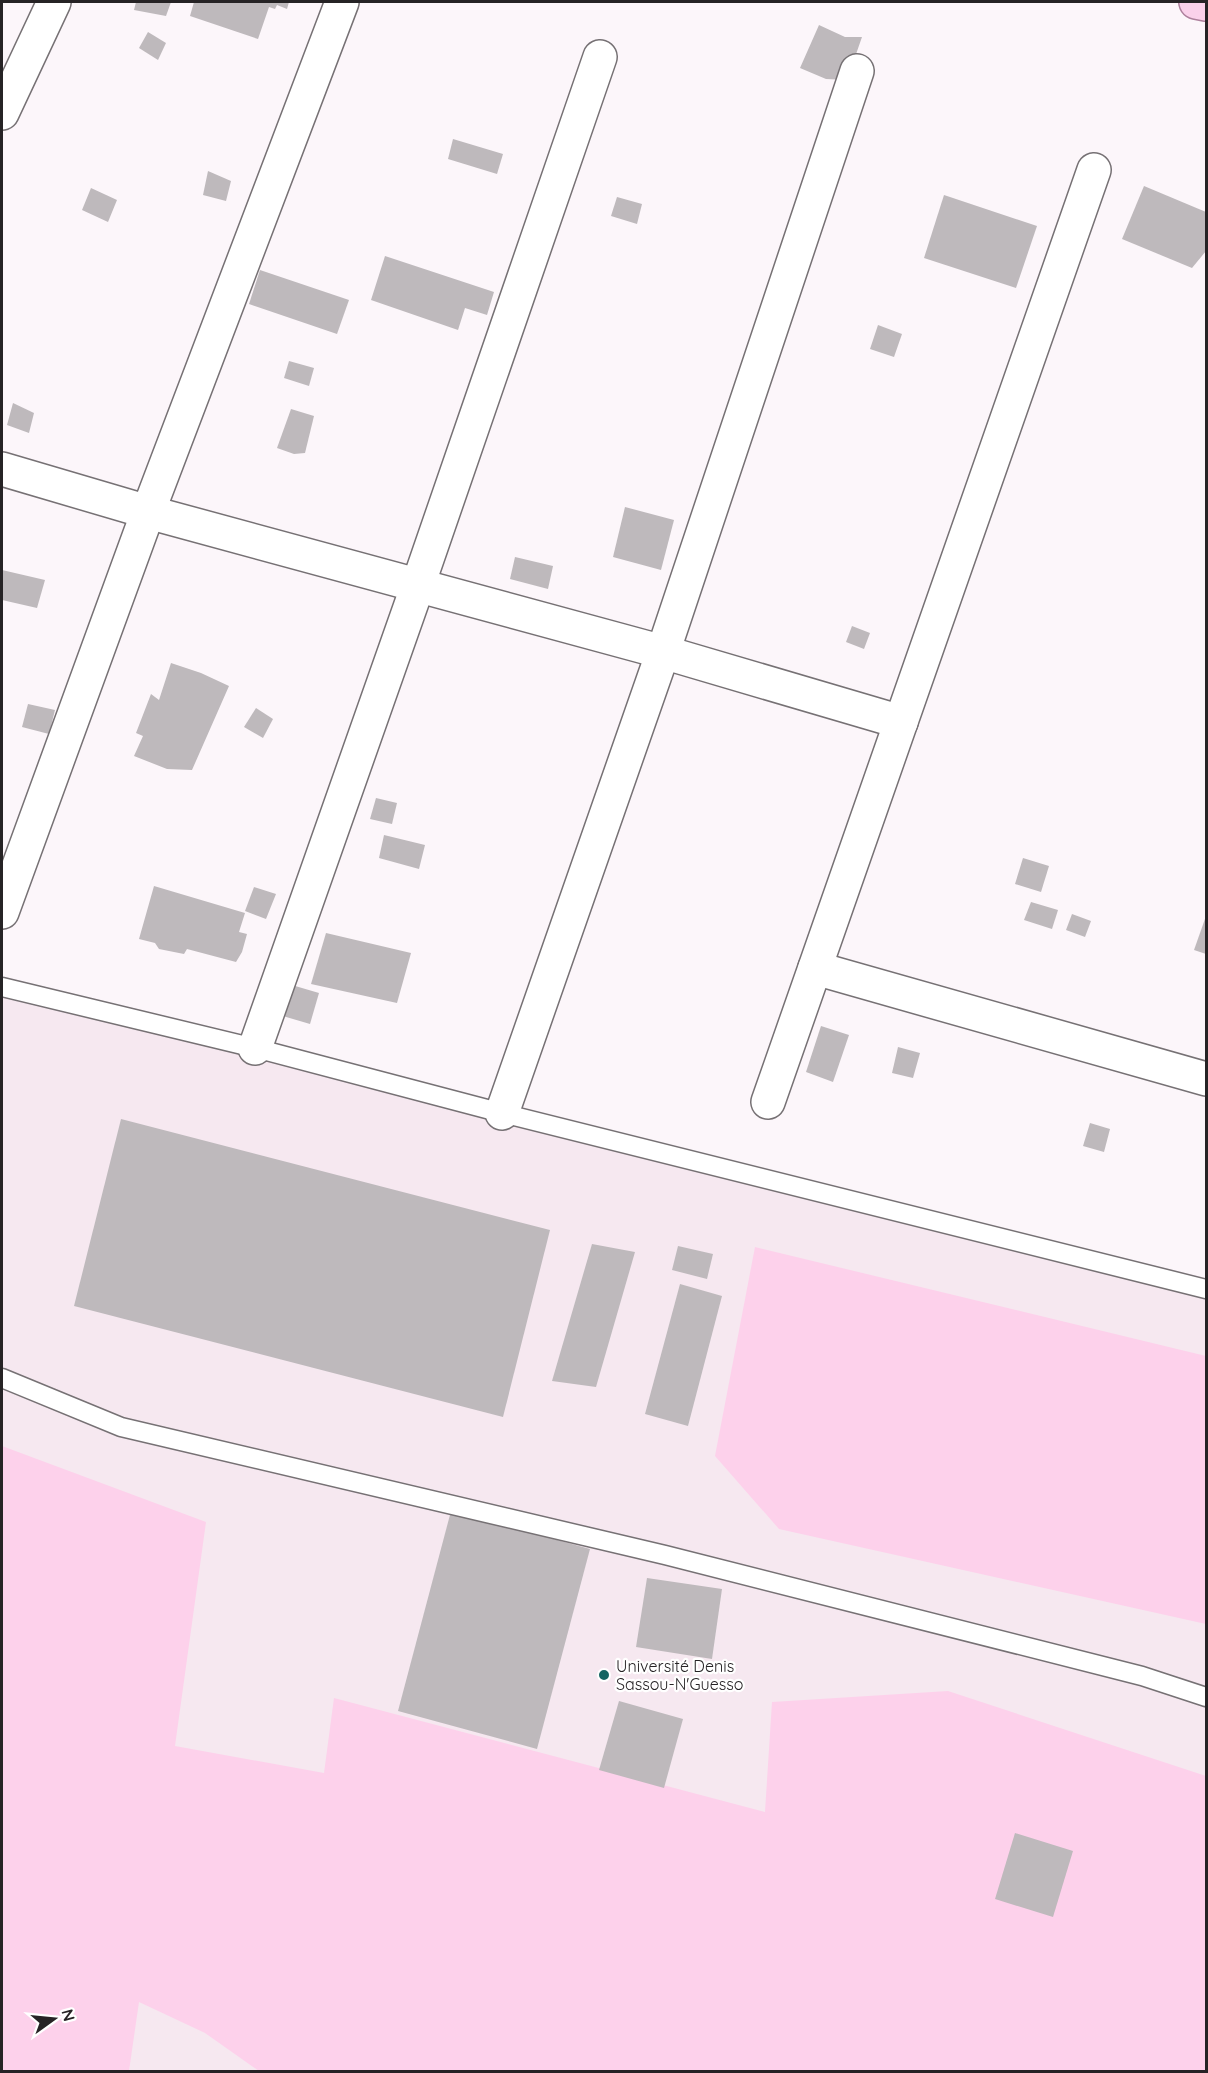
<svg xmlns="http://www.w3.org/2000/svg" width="1208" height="2073" font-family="Quicksand,sans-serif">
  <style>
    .built { fill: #f6e8f0 }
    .green { fill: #fdd1eb }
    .building { fill: #beb9bc }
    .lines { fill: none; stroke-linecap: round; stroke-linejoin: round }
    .lane-casing { stroke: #767174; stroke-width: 21 }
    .street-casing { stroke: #767174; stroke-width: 36 }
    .primary-casing { stroke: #ad809c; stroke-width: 36 }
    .lane { stroke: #fff; stroke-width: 18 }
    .street { stroke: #fff; stroke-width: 33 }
    .primary { stroke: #fad1ea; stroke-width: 33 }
    .poi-dot { fill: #146462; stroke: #fff; stroke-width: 2 }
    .labels { text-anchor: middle; stroke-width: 4.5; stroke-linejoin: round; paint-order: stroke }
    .poi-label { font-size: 16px; fill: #262325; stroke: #fff; text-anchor: start }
  </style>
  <rect width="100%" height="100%" fill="#fcf6fa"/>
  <polygon class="built" points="2,987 1206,1278 1206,2071 2,2072"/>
  <g class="green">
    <polygon points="755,1247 1206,1356 1206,1624 779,1529 715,1456"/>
    <polygon points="2,1446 206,1522 175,1746 324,1773 334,1698 765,1812 772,1702 948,1691 1206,1776 1206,2071 259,2071 205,2033 139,2002 129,2071 2,2071"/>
  </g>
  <g class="building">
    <polygon points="136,2 171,2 166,16 134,10"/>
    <polygon points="194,2 289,2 287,9 277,5 275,9 269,7 258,39 190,16"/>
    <polygon points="819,25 845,37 862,37 847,80 826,79 800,68"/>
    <polygon points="148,32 166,43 158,60 139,48"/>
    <polygon points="453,139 503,154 497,174 448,159"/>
    <polygon points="208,171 231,181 226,201 203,195"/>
    <polygon points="1144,186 1206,212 1206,251 1192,268 1122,239"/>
    <polygon points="91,188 117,200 108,222 82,210"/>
    <polygon points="944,195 1037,226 1016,288 924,258"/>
    <polygon points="617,197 642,204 637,224 611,216"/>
    <polygon points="385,256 494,292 487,315 465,308 458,330 371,300"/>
    <polygon points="260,270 349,300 337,334 249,304"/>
    <polygon points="878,325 902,334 894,357 870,349"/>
    <polygon points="289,361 314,368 309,386 284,378"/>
    <polygon points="13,403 34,413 29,433 7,425"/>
    <polygon points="291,409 314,416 305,453 294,454 277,448"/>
    <polygon points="625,507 674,520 661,570 613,557"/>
    <polygon points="515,557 553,566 548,589 510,579"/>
    <polygon points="2,570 45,580 37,608 2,600"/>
    <polygon points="852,626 870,633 864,649 846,642"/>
    <polygon points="171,663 201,673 229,686 192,770 167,769 134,756 143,736 136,733 151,694 159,700"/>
    <polygon points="28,704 55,710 49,734 22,727"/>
    <polygon points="256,708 273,719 263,738 244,727"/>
    <polygon points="376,798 397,803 392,824 370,819"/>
    <polygon points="384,835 425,845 419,869 379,858"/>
    <polygon points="1023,858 1049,866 1041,892 1015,884"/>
    <polygon points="154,886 245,913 239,932 247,934 242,952 236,962 187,949 184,954 159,949 155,943 139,939"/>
    <polygon points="254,887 276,894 266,919 245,911"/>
    <polygon points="1031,902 1058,910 1052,929 1024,920"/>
    <polygon points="1072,914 1091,921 1085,937 1066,930"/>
    <polygon points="1206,916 1206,954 1194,950"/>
    <polygon points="326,933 411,953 397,1003 311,984"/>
    <polygon points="285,983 319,993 310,1024 276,1014"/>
    <polygon points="821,1026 849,1035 833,1082 806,1072"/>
    <polygon points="898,1047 920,1053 913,1078 892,1073"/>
    <polygon points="121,1119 550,1230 503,1417 74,1306"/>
    <polygon points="1090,1123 1110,1129 1104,1152 1083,1146"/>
    <polygon points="592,1244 635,1252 596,1387 552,1381"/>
    <polygon points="678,1246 713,1254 707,1279 672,1270"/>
    <polygon points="680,1284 722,1296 688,1426 645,1414"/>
    <polygon points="451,1511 590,1549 537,1749 398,1711"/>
    <polygon points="647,1578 722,1589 712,1659 636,1647"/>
    <polygon points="619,1701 683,1719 664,1788 599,1770"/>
    <polygon points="1015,1833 1073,1851 1053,1917 995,1899"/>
  </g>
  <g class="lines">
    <g class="lane-casing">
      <g id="lane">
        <polyline points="2,987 255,1048 502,1113 1206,1289"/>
        <polyline points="2,1378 121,1427 665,1555 1142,1676 1206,1697"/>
      </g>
    </g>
    <g class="street-casing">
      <g id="street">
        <polyline points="2,113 54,2"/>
        <polyline points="2,469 148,512 663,652 901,722"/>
        <polyline points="2,912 148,512 342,2"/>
        <polyline points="815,968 1206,1079"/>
        <polyline points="255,1048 418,585 600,57"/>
        <polyline points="768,1102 1094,170"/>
        <polyline points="502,1113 663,652 857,71"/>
      </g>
    </g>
    <g class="primary-casing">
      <polyline id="primary" points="1196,2 1206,4"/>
    </g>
    <use href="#lane" class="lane"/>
    <use href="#street" class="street"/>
    <use href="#primary" class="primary"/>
  </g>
  <circle class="poi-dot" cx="604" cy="1675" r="6"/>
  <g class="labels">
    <g class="poi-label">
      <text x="616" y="1672">Université Denis<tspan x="616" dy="18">Sassou-N'Guesso</tspan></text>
    </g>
  </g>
  <rect width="1208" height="2073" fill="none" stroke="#262325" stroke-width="6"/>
  <g transform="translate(54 2019) rotate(75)" stroke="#ffffff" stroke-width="4.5" paint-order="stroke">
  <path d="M0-4.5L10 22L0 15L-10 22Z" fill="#262325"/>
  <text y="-9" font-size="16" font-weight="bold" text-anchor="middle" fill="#262325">N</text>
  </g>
</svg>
